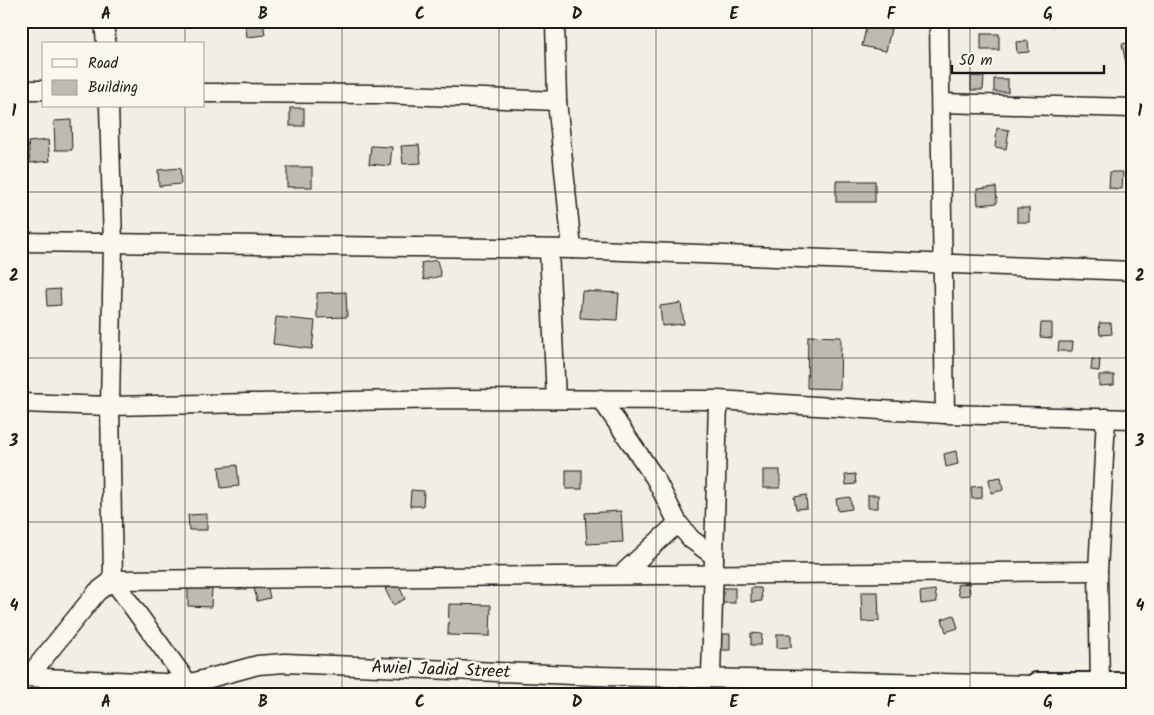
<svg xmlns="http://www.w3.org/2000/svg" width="1154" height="715" font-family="Kalam,sans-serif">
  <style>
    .building { fill: #bdbab1; stroke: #1c1c1c }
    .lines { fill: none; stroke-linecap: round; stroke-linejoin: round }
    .street-casing { stroke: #1c1c1c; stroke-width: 21 }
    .secondary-casing { stroke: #1c1c1c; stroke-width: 28 }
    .street { stroke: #fbf7ec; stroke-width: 18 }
    .secondary { stroke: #fbf7ec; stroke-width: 24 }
    .grid { fill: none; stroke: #1c1c1c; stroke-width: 1; stroke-opacity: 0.55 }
    .labels { text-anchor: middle; stroke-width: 5; stroke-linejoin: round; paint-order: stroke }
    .street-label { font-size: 18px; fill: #1c1c1c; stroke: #fbf7ec }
    .neatline { fill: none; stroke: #1c1c1c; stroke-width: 2 }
    .grid-label { font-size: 16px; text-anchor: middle; font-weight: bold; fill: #1c1c1c }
  </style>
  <rect width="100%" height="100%" fill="#f2eee4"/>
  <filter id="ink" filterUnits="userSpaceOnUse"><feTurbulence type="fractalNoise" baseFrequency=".02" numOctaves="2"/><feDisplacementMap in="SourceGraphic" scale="10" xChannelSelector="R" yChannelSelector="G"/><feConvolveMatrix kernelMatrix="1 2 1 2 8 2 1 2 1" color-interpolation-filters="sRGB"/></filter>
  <g filter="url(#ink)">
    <g class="building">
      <polygon points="245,21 263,21 265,35 247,37"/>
      <polygon points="1040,21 1055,21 1055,26 1041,27"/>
      <polygon points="867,24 891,29 886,51 862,46"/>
      <rect x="981" y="34" width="18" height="16"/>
      <polygon points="1028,41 1029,52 1017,53 1016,42"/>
      <polygon points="1133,42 1133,61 1126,63 1122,44"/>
      <polygon points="971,76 984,77 983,90 971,90"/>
      <rect x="994" y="79" width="14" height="13"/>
      <rect x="290" y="108" width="14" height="18"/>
      <polygon points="71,120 72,150 55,150 54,121"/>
      <polygon points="997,128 1009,130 1006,149 995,147"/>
      <polygon points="48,140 50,161 30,163 28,142"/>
      <polygon points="419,145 421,163 403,164 401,146"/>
      <polygon points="371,146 392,147 390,166 369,164"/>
      <rect x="287" y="167" width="25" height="20"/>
      <polygon points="180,168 181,184 159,186 158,170"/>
      <polygon points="1110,172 1123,172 1122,189 1109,188"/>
      <rect x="836" y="181" width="39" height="21"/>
      <polygon points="996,187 997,203 978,205 977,189"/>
      <rect x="1017" y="208" width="12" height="14"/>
      <polygon points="437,260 441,276 424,280 421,263"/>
      <polygon points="60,289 61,305 47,306 46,290"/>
      <polygon points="582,291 619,293 617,320 580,318"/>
      <polygon points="346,292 347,317 317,318 317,293"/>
      <polygon points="681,303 684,324 662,326 660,306"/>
      <polygon points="276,317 315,321 312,349 273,344"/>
      <polygon points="1041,323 1052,323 1052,338 1040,337"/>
      <polygon points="1099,323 1111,323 1112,334 1100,335"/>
      <polygon points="808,336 841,337 840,389 807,388"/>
      <polygon points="1059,342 1073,342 1072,351 1058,351"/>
      <polygon points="1126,352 1133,352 1133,363 1125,363"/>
      <polygon points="1092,359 1100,360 1099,371 1091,370"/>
      <polygon points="1099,375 1114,375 1114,385 1099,386"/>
      <polygon points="956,451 958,464 946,467 944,454"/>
      <polygon points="237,465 239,486 221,488 219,467"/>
      <rect x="566" y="470" width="16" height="19"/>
      <rect x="763" y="470" width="17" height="18"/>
      <polygon points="855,474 856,484 846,485 845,475"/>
      <polygon points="1001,477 1003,490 991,493 989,479"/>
      <polygon points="982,486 982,498 972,499 971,487"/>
      <polygon points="411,490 424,491 423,506 410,506"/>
      <polygon points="806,495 807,508 796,509 794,497"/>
      <rect x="868" y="495" width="10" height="13"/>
      <polygon points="850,497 852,509 838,511 836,499"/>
      <polygon points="621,511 623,542 587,544 585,513"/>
      <polygon points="207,514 207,530 189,530 188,515"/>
      <polygon points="266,580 270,598 257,601 253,583"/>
      <polygon points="969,583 970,595 959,596 957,585"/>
      <polygon points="398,584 405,599 393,605 385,589"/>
      <polygon points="188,587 212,588 211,607 188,606"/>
      <rect x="720" y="588" width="15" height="15"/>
      <polygon points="751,588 761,588 762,601 751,602"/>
      <polygon points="935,590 937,602 921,604 920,592"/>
      <polygon points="861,592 878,592 879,621 862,622"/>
      <polygon points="449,604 491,605 490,636 448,635"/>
      <polygon points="954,615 958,628 946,632 942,619"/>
      <polygon points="751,633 762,634 761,645 751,645"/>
      <rect x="716" y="634" width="14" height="16"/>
      <polygon points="777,634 791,634 791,647 777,648"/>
    </g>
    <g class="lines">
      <g class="street-casing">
        <g id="street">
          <polyline points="104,21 106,44"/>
          <polyline points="555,21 557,101 572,249"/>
          <polyline points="939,21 945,414"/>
          <polyline points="21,90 44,90"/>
          <polyline points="204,93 381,94 557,101"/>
          <polyline points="941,103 1133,108"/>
          <polyline points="109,106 113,244 110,406 113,580 193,690"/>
          <polyline points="21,242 572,249 1133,271"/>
          <polyline points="549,250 556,399"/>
          <polyline points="601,399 655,478 678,523 691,539 714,556"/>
          <polyline points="21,403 110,406 448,399 718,400 945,414 1133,419"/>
          <polyline points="622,574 678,523"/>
          <polyline points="29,676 97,592 113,580 1098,571"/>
          <polyline points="21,677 188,684 258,665 285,663 596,676 1037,685"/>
          <polyline points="711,678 718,400"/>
          <polyline points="1100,684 1098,571 1106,418"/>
        </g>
      </g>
      <g class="secondary-casing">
        <polyline id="secondary" points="1037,694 1037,685 1133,685"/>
      </g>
      <use href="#street" class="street"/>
      <use href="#secondary" class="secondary"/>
    </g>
  </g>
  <path class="grid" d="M185 21V44M342 21V694M499 21V694M656 21V694M812 21V694M970 21V694M185 106V694M21 192H1133M21 358H1133M21 522H1133"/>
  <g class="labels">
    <g class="street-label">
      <text transform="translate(441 669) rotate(2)" y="6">Awiel Jadid Street</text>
    </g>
  </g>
  <rect width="1154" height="715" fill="none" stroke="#fbf7ec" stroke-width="55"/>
  <rect x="42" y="42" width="162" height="65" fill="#fbf7ec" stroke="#a29f99"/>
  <rect x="52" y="59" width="25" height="8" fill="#fbf7ec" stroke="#a29f99"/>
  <text x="88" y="68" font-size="15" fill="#1c1c1c">Road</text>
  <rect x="52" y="80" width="25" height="15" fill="#bdbab1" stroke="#a29f99"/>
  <text x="88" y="92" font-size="15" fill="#1c1c1c">Building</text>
  <path d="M952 65v8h152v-8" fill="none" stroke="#1c1c1c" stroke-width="2.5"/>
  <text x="959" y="65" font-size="15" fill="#1c1c1c" stroke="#fbf7ec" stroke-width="4" paint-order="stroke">50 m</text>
  <rect x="28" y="28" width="1098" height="660" class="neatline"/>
  <g class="grid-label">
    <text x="106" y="19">A</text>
    <text x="263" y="19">B</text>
    <text x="420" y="19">C</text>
    <text x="577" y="19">D</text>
    <text x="734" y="19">E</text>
    <text x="891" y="19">F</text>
    <text x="1048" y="19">G</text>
    <text x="14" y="116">1</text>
    <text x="1140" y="116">1</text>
    <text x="14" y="281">2</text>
    <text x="1140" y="281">2</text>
    <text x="14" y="446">3</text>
    <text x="1140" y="446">3</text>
    <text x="14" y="611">4</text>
    <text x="1140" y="611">4</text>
    <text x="106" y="707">A</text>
    <text x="263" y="707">B</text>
    <text x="420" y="707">C</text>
    <text x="577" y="707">D</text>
    <text x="734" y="707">E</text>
    <text x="891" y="707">F</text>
    <text x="1048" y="707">G</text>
  </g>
</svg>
